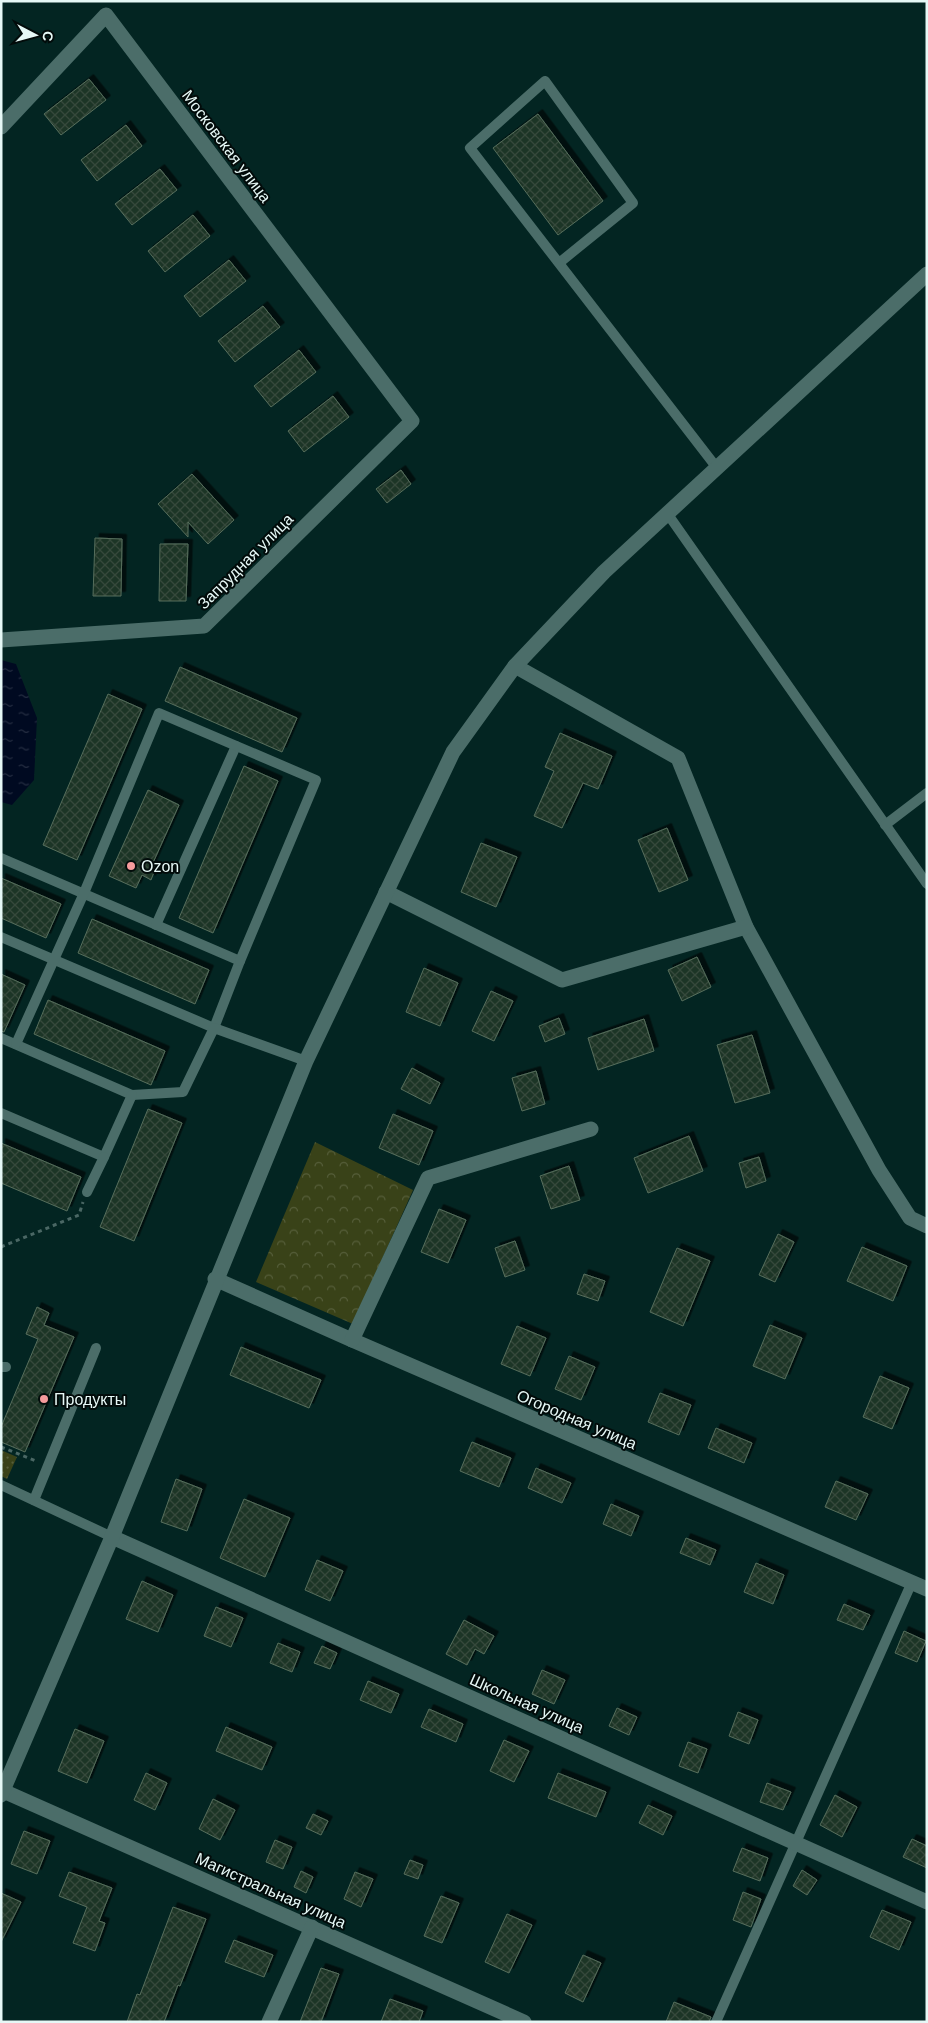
<svg xmlns="http://www.w3.org/2000/svg" width="928" height="2023" font-family="Helvetica,sans-serif">
  <style>
    .grass { fill: url(#grass-dots) }
    .park { fill: url(#park-crowns) }
    .water { fill: url(#water-ripples) }
    .building { fill: url(#building-cross-hatch); stroke: #566e5c; filter: url(#shadow) }
    .lines { fill: none; stroke-linecap: round; stroke-linejoin: round }
    .path { stroke: #4a6764; stroke-width: 3; stroke-dasharray: 4 4; stroke-linecap: butt }
    .lane { stroke: #4b6d69; stroke-width: 10 }
    .street { stroke: #4b6d69; stroke-width: 15 }
    .poi-dot { fill: #f59b9c; stroke: #020b0a; stroke-width: 2 }
    .labels { text-anchor: middle; stroke-width: 4; stroke-linejoin: round; paint-order: stroke }
    .street-label { font-size: 16px; fill: #e6f8f6; stroke: #020b0a }
    .poi-label { font-size: 16px; fill: #e6f8f6; stroke: #020b0a; text-anchor: start }
  </style>
  <defs>
    <pattern id="grass-dots" width="8" height="8" patternUnits="userSpaceOnUse" patternTransform="scale(1.25)"><rect width="8" height="8" fill="#394218"/><path d="M2 2h.1M6 6h.1" fill="none" stroke="#565e3a" stroke-width="1.8" stroke-linecap="round"/></pattern>
    <pattern id="park-crowns" width="20" height="18" patternUnits="userSpaceOnUse" patternTransform="scale(1.25)"><rect width="20" height="18" fill="#394218"/><path d="M2 6a3 3 0 1 1 6 0M12 15a3 3 0 1 1 6 0" fill="none" stroke="#565e3a"/></pattern>
    <pattern id="water-ripples" width="26" height="14" patternUnits="userSpaceOnUse" patternTransform="scale(1.25)"><rect width="26" height="14" fill="#000a21"/><path d="M2 4q2-2 4 0t4 0M15 11q2-2 4 0t4 0" fill="none" stroke="#252e42"/></pattern>
    <pattern id="building-cross-hatch" width="8" height="8" patternUnits="userSpaceOnUse" patternTransform="scale(1.25)"><rect width="8" height="8" fill="#1f3526"/><path d="M0 0l8 8M0 8l8-8" fill="none" stroke="#35493b"/></pattern>
    <filter id="shadow"><feDropShadow dx="4.5" dy="-4.5" stdDeviation="0" flood-color="#0009"/></filter>
  </defs>
  <rect width="100%" height="100%" fill="#032522"/>
  <polygon class="grass" points="1,1450 17,1457 7,1479 1,1476"/>
  <polygon class="park" points="315,1142 413,1190 353,1324 256,1282"/>
  <polygon class="water" points="1,660 16,664 37,718 34,780 12,805 1,802"/>
  <g class="building">
    <polygon points="89,79 106,100 61,135 44,114"/>
    <polygon points="538,114 603,201 558,235 493,148"/>
    <polygon points="126,125 142,146 97,181 81,160"/>
    <polygon points="160,169 177,190 132,225 115,204"/>
    <polygon points="193,215 210,236 165,272 148,251"/>
    <polygon points="229,260 246,281 200,317 184,296"/>
    <polygon points="263,306 280,327 235,362 218,341"/>
    <polygon points="299,350 316,372 271,407 254,386"/>
    <polygon points="333,396 349,417 304,452 288,431"/>
    <polygon points="401,470 411,484 387,503 376,489"/>
    <polygon points="192,474 234,520 208,544 188,522 188,537 158,504"/>
    <polygon points="95,538 122,539 121,596 93,596"/>
    <polygon points="160,544 188,544 186,601 159,601"/>
    <polygon points="180,667 297,718 282,752 165,701"/>
    <polygon points="108,694 142,709 77,860 43,845"/>
    <polygon points="560,733 612,756 598,789 583,783 562,828 534,816 554,771 545,767"/>
    <polygon points="244,766 278,781 213,933 179,918"/>
    <polygon points="148,790 179,805 152,865 156,867 151,880 142,875 136,888 109,876"/>
    <polygon points="667,828 688,880 659,892 638,840"/>
    <polygon points="481,843 517,857 496,907 461,892"/>
    <polygon points="1,878 61,904 46,938 1,918"/>
    <polygon points="92,919 209,970 195,1004 78,953"/>
    <polygon points="697,957 711,987 682,1001 668,970"/>
    <polygon points="424,968 458,983 440,1026 406,1012"/>
    <polygon points="1,974 25,985 4,1032 1,1031"/>
    <polygon points="491,991 513,1001 494,1041 472,1031"/>
    <polygon points="48,1000 165,1051 151,1085 34,1034"/>
    <polygon points="559,1018 565,1034 545,1042 539,1026"/>
    <polygon points="644,1019 654,1051 598,1070 588,1038"/>
    <polygon points="752,1035 770,1093 735,1103 717,1045"/>
    <polygon points="412,1068 440,1083 430,1104 401,1089"/>
    <polygon points="536,1071 545,1104 522,1111 512,1078"/>
    <polygon points="148,1109 182,1123 134,1241 100,1227"/>
    <polygon points="393,1114 433,1131 419,1165 379,1148"/>
    <polygon points="689,1136 703,1171 648,1193 634,1158"/>
    <polygon points="1,1143 81,1177 67,1211 1,1183"/>
    <polygon points="759,1157 766,1181 746,1188 739,1163"/>
    <polygon points="569,1166 580,1200 551,1209 540,1176"/>
    <polygon points="439,1209 466,1220 448,1263 421,1252"/>
    <polygon points="778,1234 794,1242 775,1282 759,1275"/>
    <polygon points="515,1241 525,1270 505,1277 495,1248"/>
    <polygon points="862,1247 907,1266 893,1301 847,1281"/>
    <polygon points="677,1248 710,1261 683,1326 650,1312"/>
    <polygon points="584,1274 605,1281 598,1301 577,1294"/>
    <polygon points="37,1307 49,1313 44,1325 74,1337 25,1452 1,1442 1,1427 38,1339 26,1334"/>
    <polygon points="770,1325 802,1338 785,1379 753,1366"/>
    <polygon points="517,1326 546,1338 530,1376 501,1364"/>
    <polygon points="241,1347 321,1380 309,1408 230,1375"/>
    <polygon points="569,1356 595,1367 581,1400 555,1389"/>
    <polygon points="880,1376 909,1388 892,1429 863,1417"/>
    <polygon points="660,1393 691,1405 679,1435 648,1422"/>
    <polygon points="716,1428 752,1443 744,1463 708,1448"/>
    <polygon points="472,1442 511,1458 499,1487 460,1471"/>
    <polygon points="536,1468 571,1483 562,1503 528,1488"/>
    <polygon points="176,1479 202,1489 187,1531 161,1522"/>
    <polygon points="836,1481 868,1494 856,1520 825,1507"/>
    <polygon points="244,1499 290,1518 265,1577 220,1558"/>
    <polygon points="611,1504 639,1516 631,1536 603,1524"/>
    <polygon points="686,1538 716,1550 710,1565 680,1553"/>
    <polygon points="317,1560 343,1571 330,1601 305,1590"/>
    <polygon points="756,1563 784,1575 773,1604 744,1592"/>
    <polygon points="142,1581 173,1595 158,1632 126,1619"/>
    <polygon points="844,1604 870,1615 863,1630 837,1620"/>
    <polygon points="216,1607 243,1618 231,1647 204,1636"/>
    <polygon points="464,1620 494,1636 484,1654 475,1649 467,1665 446,1654"/>
    <polygon points="904,1631 926,1641 917,1662 895,1653"/>
    <polygon points="278,1643 300,1652 292,1672 270,1663"/>
    <polygon points="322,1646 337,1653 330,1669 314,1663"/>
    <polygon points="542,1670 565,1680 554,1704 532,1694"/>
    <polygon points="368,1681 399,1694 391,1713 360,1700"/>
    <polygon points="617,1708 637,1717 629,1735 609,1726"/>
    <polygon points="429,1709 463,1724 456,1742 421,1727"/>
    <polygon points="738,1712 758,1720 749,1744 729,1736"/>
    <polygon points="226,1727 272,1747 262,1770 216,1751"/>
    <polygon points="75,1729 104,1741 87,1783 58,1771"/>
    <polygon points="504,1740 529,1751 514,1782 490,1771"/>
    <polygon points="688,1742 707,1749 698,1773 679,1766"/>
    <polygon points="146,1773 167,1783 155,1810 134,1800"/>
    <polygon points="558,1773 606,1792 596,1817 548,1798"/>
    <polygon points="767,1783 791,1792 783,1810 760,1802"/>
    <polygon points="835,1795 857,1807 842,1837 820,1825"/>
    <polygon points="213,1799 235,1810 220,1840 199,1829"/>
    <polygon points="648,1805 672,1816 663,1835 639,1823"/>
    <polygon points="313,1814 328,1821 321,1835 306,1828"/>
    <polygon points="24,1831 50,1841 37,1874 11,1864"/>
    <polygon points="912,1839 927,1846 927,1868 903,1857"/>
    <polygon points="275,1840 292,1847 283,1869 266,1862"/>
    <polygon points="742,1848 768,1858 760,1881 733,1871"/>
    <polygon points="410,1860 423,1865 418,1879 404,1874"/>
    <polygon points="802,1870 817,1880 807,1895 793,1886"/>
    <polygon points="301,1871 313,1877 306,1893 294,1887"/>
    <polygon points="69,1872 112,1888 99,1921 105,1923 95,1951 73,1943 87,1907 59,1896"/>
    <polygon points="355,1872 373,1879 361,1907 344,1899"/>
    <polygon points="743,1892 761,1899 751,1927 733,1920"/>
    <polygon points="1,1893 21,1902 1,1942"/>
    <polygon points="441,1896 459,1903 442,1943 424,1936"/>
    <polygon points="173,1907 206,1919 180,1986 178,1985 164,2022 127,2022 137,1994 140,1995"/>
    <polygon points="882,1910 911,1922 899,1950 870,1937"/>
    <polygon points="507,1914 532,1925 509,1973 485,1962"/>
    <polygon points="234,1940 273,1955 264,1977 225,1962"/>
    <polygon points="583,1955 601,1963 583,2002 565,1993"/>
    <polygon points="321,1968 339,1974 321,2022 300,2022"/>
    <polygon points="390,1999 423,2011 419,2022 381,2022"/>
    <polygon points="674,2002 711,2017 709,2022 666,2022"/>
  </g>
  <g class="lines">
    <g class="path">
      <polyline points="1,1247 79,1215 83,1202"/>
      <polyline points="1,1447 36,1461"/>
    </g>
    <g class="lane">
      <polyline points="559,263 633,203 545,81 470,148 717,468"/>
      <polyline points="667,513 927,884"/>
      <polyline points="885,825 927,793"/>
      <polyline points="1,858 240,961 214,1028 1,937"/>
      <polyline points="156,925 236,746"/>
      <polyline points="1,1038 132,1095 183,1092 214,1028 306,1061"/>
      <polyline points="16,1044 84,893 159,713 316,780 240,961"/>
      <polyline points="1,1113 104,1157 132,1095"/>
      <polyline points="87,1192 104,1157"/>
      <polyline points="1,1367 6,1367"/>
      <polyline points="1,1485 112,1537"/>
      <polyline points="34,1500 96,1348"/>
      <polyline points="716,2022 912,1582"/>
    </g>
    <g class="street">
      <polyline points="1,127 106,15 412,421 204,626 1,640"/>
      <polyline points="515,666 678,758 746,927 879,1170 910,1218 927,1226"/>
      <polyline points="386,892 562,980 746,927"/>
      <polyline points="215,1279 352,1340 927,1589"/>
      <polyline points="352,1340 428,1178 591,1129"/>
      <polyline points="112,1537 927,1902"/>
      <polyline points="1,1790 524,2022"/>
      <polyline points="1,1795 112,1537 306,1061 453,752 515,666 604,572 927,274"/>
      <polyline points="269,2022 312,1927"/>
    </g>
  </g>
  <g class="poi-dot">
    <circle cx="131" cy="866" r="5"/>
    <circle cx="44" cy="1399" r="5"/>
  </g>
  <g class="labels">
    <g class="street-label">
      <text transform="translate(227 146) rotate(53)" y="6">Московская улица</text>
      <text transform="translate(245 561) rotate(-45)" y="6">Запрудная улица</text>
      <text transform="translate(577 1419) rotate(23)" y="6">Огородная улица</text>
      <text transform="translate(527 1703) rotate(24)" y="6">Школьная улица</text>
      <text transform="translate(271 1890) rotate(24)" y="6">Магистральная улица</text>
    </g>
    <g class="poi-label">
      <text x="141" y="872">Ozon</text>
      <text x="54" y="1405">Продукты</text>
    </g>
  </g>
  <rect width="928" height="2023" fill="none" stroke="#e6f8f6" stroke-width="5"/>
  <g transform="translate(35 35) rotate(96)" stroke="#020b0a" stroke-width="4" paint-order="stroke">
  <path d="M0-4L9 19L0 12L-9 19Z" fill="#e6f8f6"/>
  <text y="-8" font-size="14" font-weight="bold" text-anchor="middle" fill="#e6f8f6">С</text>
  </g>
</svg>
